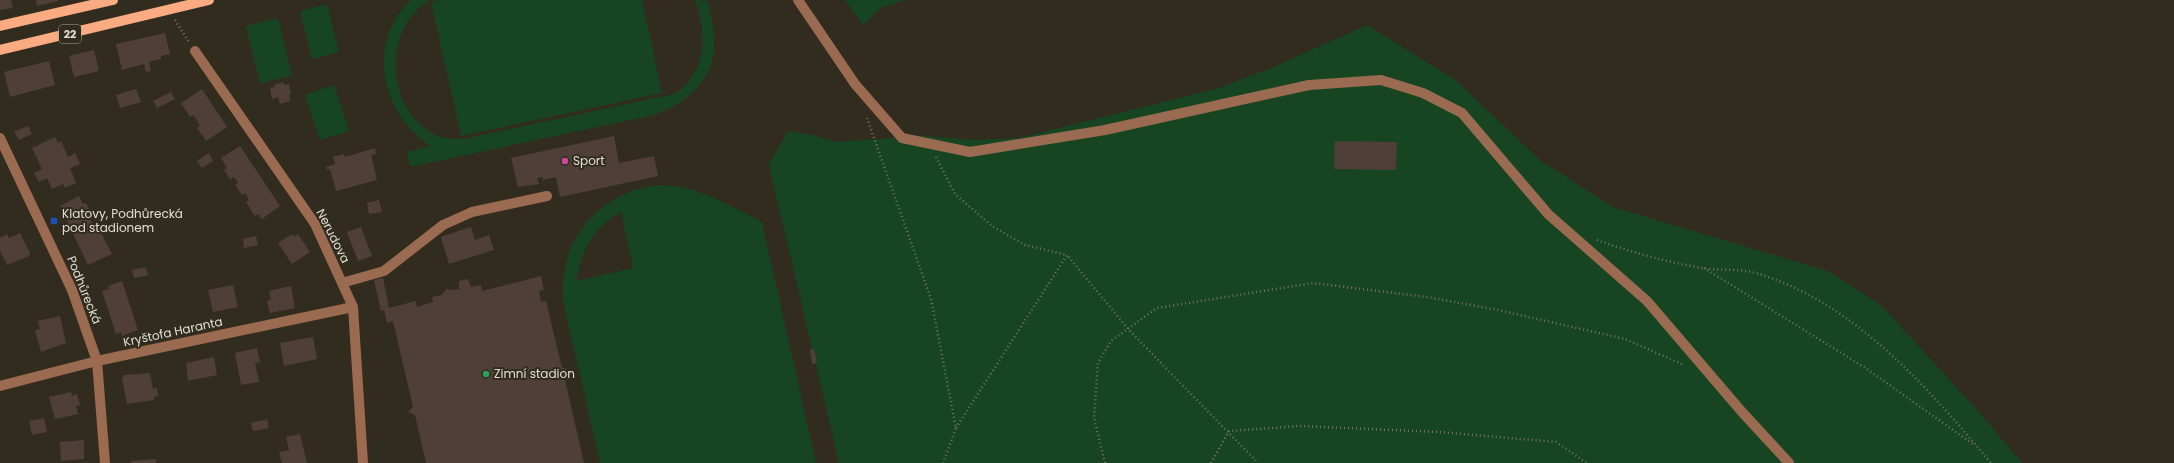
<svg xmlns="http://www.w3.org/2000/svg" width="2174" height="463" font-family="Poppins,sans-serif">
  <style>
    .green { fill: #174522; fill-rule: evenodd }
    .building { fill: #503f39 }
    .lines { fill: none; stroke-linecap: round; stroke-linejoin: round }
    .path { stroke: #767165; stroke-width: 2.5; stroke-dasharray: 1 3; stroke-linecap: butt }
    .minor { stroke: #9a6a51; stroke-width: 10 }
    .major { stroke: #fbab82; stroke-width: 10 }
    .hotel-dot { fill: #d1479c; stroke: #322c1e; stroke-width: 1.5 }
    .transit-dot { fill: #1a4fb4; stroke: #322c1e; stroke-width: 1.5 }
    .leisure-dot { fill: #2e9e5b; stroke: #322c1e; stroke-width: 1.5 }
    .labels { text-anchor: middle; stroke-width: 4; stroke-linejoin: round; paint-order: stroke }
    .shield { fill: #322c1e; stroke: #aca89d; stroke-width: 1 }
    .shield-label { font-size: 11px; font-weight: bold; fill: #e1ddd4 }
    .poi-label { font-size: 12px; fill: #e1ddd4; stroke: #322c1e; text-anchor: start }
    .street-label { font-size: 12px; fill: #e1ddd4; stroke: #322c1e }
  </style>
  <rect width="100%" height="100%" fill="#322c1e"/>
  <g class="green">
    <path d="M411 0H430C382 27 385 113 436 135 445 139 454 139 463 139L674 94C707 74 707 32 695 0L708 1C710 12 713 23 714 35 718 77 690 102 654 115L410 167 407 152 431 146C382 116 365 41 411 0Z"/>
    <polygon points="439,0 642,0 662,93 461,136 431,2"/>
    <polygon points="845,0 904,0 881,8 863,25"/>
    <polygon points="327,4 339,52 312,59 300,11"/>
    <polygon points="278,18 292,76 260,83 246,26"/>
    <polygon points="1367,25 1454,79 1541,161 1613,207 1828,271 1882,306 1986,420 2022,463 839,463 769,165 788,131 814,135 834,142 924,136 975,140 1019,138 1216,89 1274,67"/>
    <polygon points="334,85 349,131 320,140 305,95"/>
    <path d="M662 185C699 186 730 206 762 222L816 463H600L564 305C555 242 599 190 662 185ZM621 212 633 268 577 281C579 254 595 225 621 212Z"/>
  </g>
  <g class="building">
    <polygon points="0,0 11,0 13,8 0,10"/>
    <polygon points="36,0 58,0 58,1 37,6"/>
    <polygon points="165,33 170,54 161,56 161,59 149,62 151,71 146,72 144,64 122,70 116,44"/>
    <polygon points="94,50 99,71 74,77 69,56"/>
    <polygon points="49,61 55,85 10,97 4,72"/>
    <polygon points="283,82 284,85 289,84 291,94 289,95 290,101 280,104 278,97 272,99 270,88 274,87 274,85"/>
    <polygon points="136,89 141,102 120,108 116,95"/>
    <polygon points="202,89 227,127 206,141 197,128 200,126 197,120 193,115 190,117 181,103"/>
    <polygon points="171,92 175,99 157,108 153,101"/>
    <polygon points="28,126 32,134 19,140 14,132"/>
    <polygon points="614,136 619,163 654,156 658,176 560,197 556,177 543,180 543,177 537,178 539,184 518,187 511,158"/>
    <polygon points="55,137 58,143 61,141 68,157 75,153 80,164 70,168 76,183 65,188 63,184 52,189 47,178 39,182 34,173 42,169 32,148"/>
    <polygon points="1335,141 1397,142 1396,170 1334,169"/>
    <polygon points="240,146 280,206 262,219 258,214 255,216 246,202 249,200 245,193 242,195 235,185 238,183 234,177 230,179 224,170 227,168 221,158"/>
    <polygon points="375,148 376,154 371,155 377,180 336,191 330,169 327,170 326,167 335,164 333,157 344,154 345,157"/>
    <polygon points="209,153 213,161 202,168 197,161"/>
    <polygon points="79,196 83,204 86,203 92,215 89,217 93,224 96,223 112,254 88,265 60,206"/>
    <polygon points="379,200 382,212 369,214 367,203"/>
    <polygon points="361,227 372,256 358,261 347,232"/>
    <polygon points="471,227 475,240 489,235 494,250 449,264 441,237"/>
    <polygon points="20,233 30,253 29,256 7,265 0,251 0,238 7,234 9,238"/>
    <polygon points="292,234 294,237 298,234 310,252 292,264 278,243"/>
    <polygon points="256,236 258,245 244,248 243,239"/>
    <polygon points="146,267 148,275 134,278 132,270"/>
    <polygon points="541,276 544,290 539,291 541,302 546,301 562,368 565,368 568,379 565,380 584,463 426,463 415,415 408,412 413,407 393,321 387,323 384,310 381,311 374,280 383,278 389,308 416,301 417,307 433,302 432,297 442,295 446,289 452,290 459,289 459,281 468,279 471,287 481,285 482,291"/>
    <polygon points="122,281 138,330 122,336 121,332 116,334 102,291 109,289 108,286"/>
    <polygon points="233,285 238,307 213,312 208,290"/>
    <polygon points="291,286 295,308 270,313 267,301 271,300 269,291"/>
    <polygon points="60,316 66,343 41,352 35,330 40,329 38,321"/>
    <polygon points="313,337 317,359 284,366 280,343"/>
    <polygon points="257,348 260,362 255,363 259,382 241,385 235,353"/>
    <polygon points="814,349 817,363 812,364 810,350"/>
    <polygon points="214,357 217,375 188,381 186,363"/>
    <polygon points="150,373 153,389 157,388 158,396 154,397 154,400 127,404 122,378 125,375"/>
    <polygon points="71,392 72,396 77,394 80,405 76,406 78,414 55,419 49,397"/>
    <polygon points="44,418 47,432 32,435 29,421"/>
    <polygon points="267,419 269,428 253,431 251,423"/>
    <polygon points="300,434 307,463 282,463 279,452 289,450 286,437"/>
    <polygon points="84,440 84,459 61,461 60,442"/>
    <polygon points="156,459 156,463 132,463 131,461"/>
  </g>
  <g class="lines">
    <g class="path">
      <polyline points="175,20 189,42"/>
      <polyline points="867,118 931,299 956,428 943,463"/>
      <polyline points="936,157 955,194 992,226 1025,245 1067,255"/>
      <path d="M1597 240C1631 252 1666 262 1702 268 1721 271 1740 268 1759 274 1856 304 1928 388 1991 463"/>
      <polyline points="1704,268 1867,369 1974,445"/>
      <polyline points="956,428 1067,255 1129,330 1258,463"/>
      <polyline points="1105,463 1094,418 1098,363 1111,341 1157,308 1313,283 1427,297 1498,310 1625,339 1684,365"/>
      <polyline points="1211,463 1229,431 1300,426 1439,432 1556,442 1587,463"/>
    </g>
    <g class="minor">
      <polyline points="798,0 855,84 902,138 970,152 1105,130 1309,85 1381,80 1423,93 1462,113 1548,214 1647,301 1742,412 1789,463"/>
      <polyline points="195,51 315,224 353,307 363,463"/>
      <polyline points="0,138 72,290 97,361 105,463"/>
      <polyline points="342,283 384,271 443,225 472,212 547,196"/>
      <polyline points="0,386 97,361 353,307"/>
    </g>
    <g class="major">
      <polyline points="0,26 113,0"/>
      <polyline points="0,50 209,0"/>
    </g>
  </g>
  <circle class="hotel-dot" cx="565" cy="161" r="4"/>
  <rect class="transit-dot" x="50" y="217" width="8" height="8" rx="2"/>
  <circle class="leisure-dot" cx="486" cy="374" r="4"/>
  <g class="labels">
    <rect class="shield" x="59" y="25" width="22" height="18" rx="3"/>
    <g class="shield-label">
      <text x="70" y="38">22</text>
    </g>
    <g class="poi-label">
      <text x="573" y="165">Sport</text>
      <text x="62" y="218">Klatovy, Podhůrecká<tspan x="62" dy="14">pod stadionem</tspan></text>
      <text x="494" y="378">Zimní stadion</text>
    </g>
    <g class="street-label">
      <text transform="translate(333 236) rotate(63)" y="4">Nerudova</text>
      <text transform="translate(84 290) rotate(68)" y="4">Podhůrecká</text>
      <text transform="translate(173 332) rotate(-12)" y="4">Kryštofa Haranta</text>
    </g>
  </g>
</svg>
